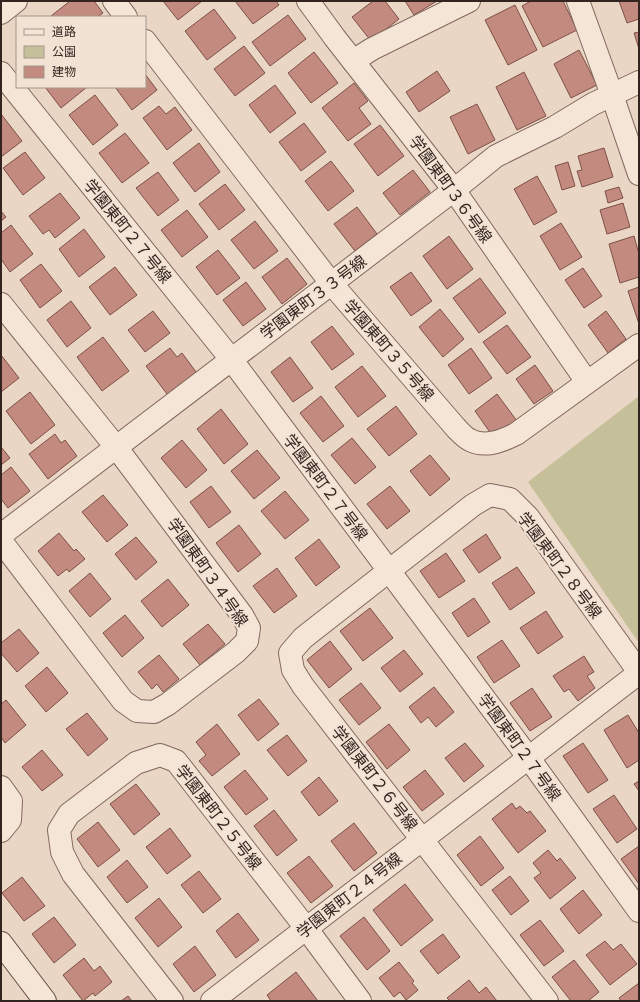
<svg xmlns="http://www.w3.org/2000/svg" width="640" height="1002" font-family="'Zilla Slab','Noto Sans JP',serif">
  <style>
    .green { fill: #c6c09a }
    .building { fill: #c38b7f; stroke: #7e4f46 }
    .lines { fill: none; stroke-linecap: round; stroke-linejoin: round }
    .street-casing { stroke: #82685d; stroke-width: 24 }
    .secondary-casing { stroke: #634a40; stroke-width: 24 }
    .street { stroke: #f5e5d7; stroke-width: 22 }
    .secondary { stroke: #f5e5d7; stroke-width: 22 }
    .labels { text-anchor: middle; stroke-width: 4; stroke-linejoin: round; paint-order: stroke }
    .street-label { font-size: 16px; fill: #33241f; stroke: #f1e2d4 }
  </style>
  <rect width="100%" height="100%" fill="#e9d6c5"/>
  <polygon class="green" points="639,396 639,643 528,482"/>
  <g class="building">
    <polygon points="70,1 94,1 103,13 97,17 52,17 51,16"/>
    <polygon points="163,1 202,1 178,20"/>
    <polygon points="235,1 276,1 279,5 253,24"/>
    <polygon points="373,1 385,1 399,19 371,41 352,17"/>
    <polygon points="405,1 437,1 414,15"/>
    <polygon points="531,1 563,1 577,30 543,47 522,6"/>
    <polygon points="619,1 639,1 639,19 627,23"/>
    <polygon points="515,5 537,50 508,65 485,20"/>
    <polygon points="214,9 236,38 207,60 185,31"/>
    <polygon points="288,15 306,39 270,66 252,42"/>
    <polygon points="639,32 639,49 634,33"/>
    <polygon points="244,46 265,73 235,96 214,69"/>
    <polygon points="579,50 597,85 571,98 554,64"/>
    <polygon points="314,52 338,83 311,103 288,73"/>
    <polygon points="437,71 450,91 419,112 406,92"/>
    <polygon points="524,72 546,116 517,130 496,87"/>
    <polygon points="145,74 157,90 132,110 115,87 145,87"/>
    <polygon points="354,83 368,101 359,108 371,124 348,141 322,108"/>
    <polygon points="275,85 296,113 270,133 249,105"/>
    <polygon points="45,87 87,87 61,108"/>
    <polygon points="95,95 118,125 93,145 69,115"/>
    <polygon points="477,104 495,140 468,154 450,117"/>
    <polygon points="159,106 166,114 175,107 192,130 167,150 143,118"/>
    <polygon points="1,114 22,141 1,157"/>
    <polygon points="304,123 326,152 301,171 279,142"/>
    <polygon points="380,125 404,156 378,176 354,144"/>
    <polygon points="125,133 149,163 122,183 99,153"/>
    <polygon points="199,143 220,172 195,192 173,163"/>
    <polygon points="604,148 613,177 582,187 577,171 582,170 578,156"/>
    <polygon points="25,152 45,178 23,195 3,168"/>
    <polygon points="331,161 354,191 328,211 305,181"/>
    <polygon points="568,162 575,186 562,190 555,166"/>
    <polygon points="413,170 430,192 400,215 383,193"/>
    <polygon points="158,172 179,200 158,216 136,188"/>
    <polygon points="537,176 557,212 534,225 514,189"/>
    <polygon points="225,184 245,210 219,230 199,204"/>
    <polygon points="619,187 623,198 608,203 605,191"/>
    <polygon points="60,193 80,218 55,238 49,230 43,234 29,216"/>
    <polygon points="623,203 630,227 607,234 600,210"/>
    <polygon points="357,207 377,234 355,251 334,224"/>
    <polygon points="187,210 208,237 182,257 161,230"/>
    <polygon points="1,211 6,217 1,221"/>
    <polygon points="255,221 278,251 254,269 231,240"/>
    <polygon points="561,223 582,257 560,270 540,236"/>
    <polygon points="11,225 33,254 10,272 1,259 1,233"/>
    <polygon points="84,229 105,257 79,277 59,249"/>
    <polygon points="449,236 473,269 447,289 423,256"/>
    <polygon points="634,236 639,254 639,277 620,283 609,244"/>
    <polygon points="218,250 240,278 217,295 196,267"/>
    <polygon points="287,258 307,284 282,304 262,277"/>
    <polygon points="41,264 62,291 40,308 20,280"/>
    <polygon points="115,267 137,295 110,315 89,287"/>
    <polygon points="583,268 602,296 584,308 565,280"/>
    <polygon points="411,272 432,301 411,316 390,287"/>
    <polygon points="480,278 506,313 479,333 453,298"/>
    <polygon points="246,282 266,309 243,326 223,300"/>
    <polygon points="639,287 639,324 628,291"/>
    <polygon points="71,301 91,328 67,347 47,320"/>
    <polygon points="440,309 464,339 443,357 419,327"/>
    <polygon points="153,311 170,333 145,352 128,330"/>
    <polygon points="606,311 626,339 608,353 588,325"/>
    <polygon points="507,325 531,357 507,374 483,342"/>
    <polygon points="332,326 354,354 332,370 311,342"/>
    <polygon points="103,337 129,371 102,391 77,357"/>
    <polygon points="170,348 177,357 182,353 199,376 170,398 146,366"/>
    <polygon points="471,348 492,378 469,394 448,365"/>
    <polygon points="1,355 19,378 1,392"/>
    <polygon points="290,357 313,388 293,402 271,372"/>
    <polygon points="535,365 553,391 534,404 516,379"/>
    <polygon points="362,366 386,396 358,417 335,387"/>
    <polygon points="30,392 55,425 31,444 6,411"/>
    <polygon points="497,394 517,421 494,438 475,411"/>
    <polygon points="321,396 344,426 323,442 300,413"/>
    <polygon points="396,406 417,434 389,456 367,429"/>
    <polygon points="221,409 248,444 224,464 197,429"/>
    <polygon points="55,434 61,443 65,440 77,456 48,479 29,454"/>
    <polygon points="352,438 376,467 355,484 331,455"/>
    <polygon points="182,440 207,470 186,488 161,458"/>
    <polygon points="1,447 10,458 1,465"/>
    <polygon points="257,450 280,478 254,499 231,471"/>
    <polygon points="430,455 450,479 430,496 410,471"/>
    <polygon points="11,467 30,491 8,508 1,499 1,475"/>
    <polygon points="211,486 231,512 209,528 190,502"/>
    <polygon points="390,486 410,511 387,529 367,504"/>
    <polygon points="285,491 309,520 285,539 261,511"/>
    <polygon points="103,495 128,525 107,542 82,512"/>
    <polygon points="239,525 261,554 238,572 216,543"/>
    <polygon points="59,533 74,551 76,549 85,559 69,572 67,569 58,576 38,551"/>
    <polygon points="486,534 501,558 479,573 463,550"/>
    <polygon points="136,537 157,562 136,580 115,554"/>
    <polygon points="319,539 340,567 316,586 295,558"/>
    <polygon points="446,553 465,581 439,598 420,571"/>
    <polygon points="517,567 535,593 510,610 492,583"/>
    <polygon points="277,568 297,596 274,613 253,586"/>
    <polygon points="90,573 111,599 90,617 69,591"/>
    <polygon points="168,579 189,605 162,627 141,601"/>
    <polygon points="474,598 490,622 468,637 452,613"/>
    <polygon points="370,608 393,638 363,661 340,631"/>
    <polygon points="546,611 563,637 538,654 520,628"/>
    <polygon points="125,615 144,638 122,657 103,633"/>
    <polygon points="208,624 225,644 200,665 183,644"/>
    <polygon points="19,629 39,653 17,672 1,653 1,643"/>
    <polygon points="502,640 520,666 494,683 477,657"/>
    <polygon points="330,641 352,669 329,688 307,660"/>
    <polygon points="404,650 423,674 400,692 381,668"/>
    <polygon points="159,655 179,679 163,692 157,684 152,689 138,672"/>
    <polygon points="584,656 594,672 587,676 595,688 578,701 569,689 564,692 553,676"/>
    <polygon points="47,667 68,693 46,712 25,686"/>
    <polygon points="361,683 381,708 359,725 339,700"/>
    <polygon points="434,687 454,712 436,727 428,717 421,723 409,707"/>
    <polygon points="532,688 552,717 530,731 510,703"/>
    <polygon points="259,699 279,724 258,741 238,715"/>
    <polygon points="6,700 26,725 5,743 1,737 1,704"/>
    <polygon points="87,713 108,739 88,756 66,729"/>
    <polygon points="628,715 639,733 639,760 627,768 604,730"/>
    <polygon points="217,724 240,754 212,776 199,761 206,755 196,742"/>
    <polygon points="389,724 410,750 387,769 366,742"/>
    <polygon points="287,735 307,761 288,776 267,750"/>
    <polygon points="465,743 484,766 464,782 445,758"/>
    <polygon points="583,743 608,780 588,793 563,756"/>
    <polygon points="42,750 63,775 42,791 22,767"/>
    <polygon points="245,770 268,799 246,815 224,787"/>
    <polygon points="425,770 444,794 422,811 403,787"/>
    <polygon points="319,777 338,801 319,816 301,792"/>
    <polygon points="639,781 639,791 634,784"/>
    <polygon points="136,784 160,814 134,835 110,804"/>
    <polygon points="614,795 637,829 617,843 593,809"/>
    <polygon points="512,803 516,809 520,806 527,813 530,811 546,831 518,853 492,819"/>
    <polygon points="274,810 297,840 277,856 254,826"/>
    <polygon points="98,822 120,850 98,867 77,839"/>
    <polygon points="354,823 377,853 354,871 331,841"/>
    <polygon points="170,828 191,856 167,874 146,847"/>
    <polygon points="480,836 504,868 481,886 457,855"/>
    <polygon points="639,846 639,884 621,859"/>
    <polygon points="548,850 557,861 560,858 576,878 550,899 534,878 541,873 533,863"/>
    <polygon points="309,856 333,886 311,903 287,873"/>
    <polygon points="127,860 148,887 127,903 107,877"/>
    <polygon points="199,871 221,899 203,913 181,885"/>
    <polygon points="510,876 529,901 511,915 492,890"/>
    <polygon points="22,877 45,906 24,921 2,893"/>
    <polygon points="405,884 433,920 401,946 373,910"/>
    <polygon points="583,890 602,915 579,934 560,909"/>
    <polygon points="159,898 182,927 158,947 135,918"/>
    <polygon points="238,913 259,940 236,958 216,931"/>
    <polygon points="54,917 76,945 54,963 32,934"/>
    <polygon points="364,917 390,951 367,970 340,936"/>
    <polygon points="540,920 564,951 544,966 520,935"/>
    <polygon points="443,934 460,957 438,974 420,951"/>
    <polygon points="605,941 613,950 621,944 637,964 610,985 586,955"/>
    <polygon points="195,946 216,975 194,992 173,964"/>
    <polygon points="84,958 94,971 100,966 112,982 95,996 93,993 83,1001 63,975"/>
    <polygon points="574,960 599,992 588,1001 571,1001 552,977"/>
    <polygon points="399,962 414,981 412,983 418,990 406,1000 400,992 394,997 379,978"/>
    <polygon points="296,972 318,1001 271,1001 267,995"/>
    <polygon points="469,980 479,993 486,987 497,1001 450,1001 447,998"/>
    <polygon points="639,983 639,1001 621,1001 619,998"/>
    <polygon points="128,996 132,1001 121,1001"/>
  </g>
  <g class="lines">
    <g class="street-casing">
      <g id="street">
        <polyline points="114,1 126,17"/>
        <polyline points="308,1 335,38 454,190 587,382"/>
        <polyline points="578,1 612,95 639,174"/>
        <polyline points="1,13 16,1"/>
        <path d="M145 41 331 283 456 428C460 432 465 438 470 440 485 448 502 441 516 434L639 345"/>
        <polyline points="353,61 372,49 469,1"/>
        <polyline points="1,73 231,359 528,757 639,911"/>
        <polyline points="1,304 116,447 242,615 249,628 247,641 236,652 168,704 154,712 137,711 123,701 1,541"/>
        <polyline points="1,535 454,190 496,156 555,127 593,104 639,82"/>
        <polyline points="1,787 11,801 10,820 1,831"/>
        <polyline points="172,1001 73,874 62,852 59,830 69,814 136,763 160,755 176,761 306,928 360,1001"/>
        <polyline points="212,1001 639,673"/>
        <polyline points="547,1001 303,686 293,670 290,653 303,638 473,505 490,495 510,499 528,517 639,672"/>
      </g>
    </g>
    <g class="secondary-casing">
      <polyline id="secondary" points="1,943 45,1001"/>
    </g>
    <use href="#street" class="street"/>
    <use href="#secondary" class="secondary"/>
  </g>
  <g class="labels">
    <g class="street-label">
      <text transform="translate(451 189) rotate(54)" y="6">学園東町３６号線</text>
      <text transform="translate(128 231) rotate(51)" y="6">学園東町２７号線</text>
      <text transform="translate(313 297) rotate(-37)" y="6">学園東町３３号線</text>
      <text transform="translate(389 350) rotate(49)" y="6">学園東町３５号線</text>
      <text transform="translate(326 487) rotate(53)" y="6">学園東町２７号線</text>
      <text transform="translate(560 565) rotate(53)" y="6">学園東町２８号線</text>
      <text transform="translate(208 572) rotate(55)" y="6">学園東町３４号線</text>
      <text transform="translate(520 747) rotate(54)" y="6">学園東町２７号線</text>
      <text transform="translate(375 778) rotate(52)" y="6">学園東町２６号線</text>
      <text transform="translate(219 817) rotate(52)" y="6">学園東町２５号線</text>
      <text transform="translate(349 895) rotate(-38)" y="6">学園東町２４号線</text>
    </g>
  </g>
  <rect width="640" height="1002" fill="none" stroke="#33241f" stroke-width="4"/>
  <rect x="16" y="16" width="130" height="72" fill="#f1e2d4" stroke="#a5968c"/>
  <rect x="24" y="29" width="20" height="6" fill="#f5e5d7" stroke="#a5968c"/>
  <text x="52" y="36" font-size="12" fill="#33241f">道路</text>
  <rect x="24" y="46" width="20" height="12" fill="#c6c09a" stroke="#a5968c"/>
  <text x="52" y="56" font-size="12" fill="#33241f">公園</text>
  <rect x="24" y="66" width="20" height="12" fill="#c38b7f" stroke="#a5968c"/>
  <text x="52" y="76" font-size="12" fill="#33241f">建物</text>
</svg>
